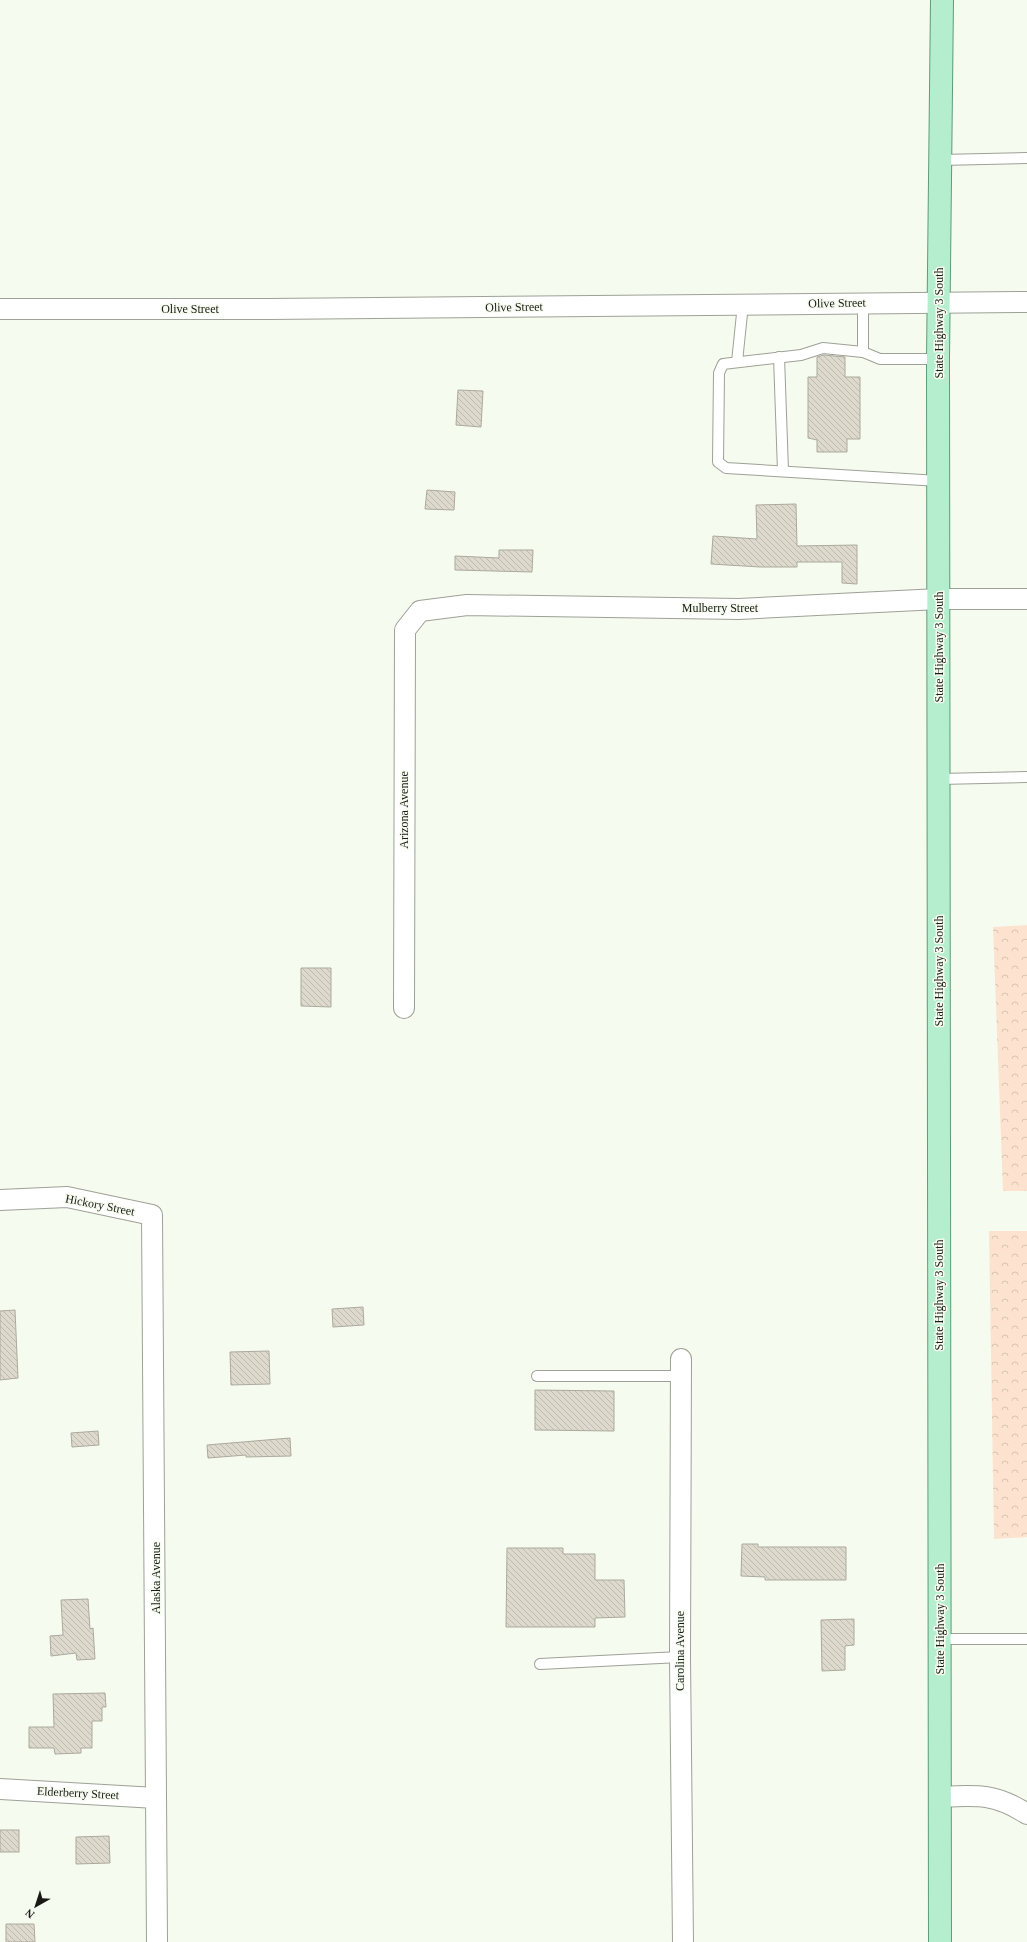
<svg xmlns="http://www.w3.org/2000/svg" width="1027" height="1942" font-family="'Times New Roman',serif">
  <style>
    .forest { fill: url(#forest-crowns) }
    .building { fill: url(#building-back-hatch); stroke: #aca99d }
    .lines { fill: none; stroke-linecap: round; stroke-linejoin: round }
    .service-casing { stroke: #9da196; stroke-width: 12 }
    .minor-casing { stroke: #9da196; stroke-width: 22 }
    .primary-casing { stroke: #5d9d78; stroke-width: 24 }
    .service { stroke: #fff; stroke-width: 10 }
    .minor { stroke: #fff; stroke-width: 20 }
    .primary { stroke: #b4eece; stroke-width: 22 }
    .labels { text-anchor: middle; stroke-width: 3; stroke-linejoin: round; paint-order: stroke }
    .street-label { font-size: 12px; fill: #191a16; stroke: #f6fbef }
  </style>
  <defs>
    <pattern id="forest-crowns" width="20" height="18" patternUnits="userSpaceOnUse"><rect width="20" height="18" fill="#fde3cf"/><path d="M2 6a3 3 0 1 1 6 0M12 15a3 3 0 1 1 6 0" fill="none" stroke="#d8c2b1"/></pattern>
    <pattern id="building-back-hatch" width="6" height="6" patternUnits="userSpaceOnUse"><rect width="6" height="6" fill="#ddd9cd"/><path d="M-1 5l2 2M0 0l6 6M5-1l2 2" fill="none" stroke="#bdbaaf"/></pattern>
  </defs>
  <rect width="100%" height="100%" fill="#f6fbef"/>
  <g class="forest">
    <polygon points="1027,925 1027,1191 1003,1191 993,927"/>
    <polygon points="989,1231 1027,1231 1027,1537 994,1539"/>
  </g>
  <g class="building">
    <polygon points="824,355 845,357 845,377 860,377 860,439 847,439 847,452 817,452 817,440 808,438 808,377 817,377 817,357"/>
    <polygon points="458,390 483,391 481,427 456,425"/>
    <polygon points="427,490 455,492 454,510 425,509"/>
    <polygon points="796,504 797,546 857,545 857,584 842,583 842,562 797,562 797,567 760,567 711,564 713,536 757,539 756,505"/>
    <polygon points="499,550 533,550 532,572 455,570 455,556 499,558"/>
    <polygon points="301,968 331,968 331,1007 301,1006"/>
    <polygon points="363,1307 364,1325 333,1327 332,1309"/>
    <polygon points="15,1310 18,1378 0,1380 0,1311"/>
    <polygon points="269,1351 270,1384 231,1385 230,1352"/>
    <polygon points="535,1390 614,1391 614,1431 535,1430"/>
    <polygon points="98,1431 99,1445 72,1447 71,1433"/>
    <polygon points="290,1438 291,1456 246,1457 246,1455 208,1458 207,1445"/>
    <polygon points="742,1544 758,1544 758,1547 846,1547 846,1580 765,1580 765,1577 741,1576"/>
    <polygon points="507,1548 563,1548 563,1554 595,1554 595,1580 624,1580 625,1617 595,1618 595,1627 506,1627"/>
    <polygon points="88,1599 90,1629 93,1628 95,1659 77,1660 76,1653 51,1656 50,1636 63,1635 61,1600"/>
    <polygon points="854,1619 854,1645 845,1646 845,1670 822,1671 821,1620"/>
    <polygon points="105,1693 106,1707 102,1707 102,1721 92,1721 92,1748 81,1748 81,1753 55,1754 54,1748 29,1748 29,1727 54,1727 53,1694"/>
    <rect x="0" y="1830" width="19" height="22"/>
    <polygon points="109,1836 110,1863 76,1864 76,1837"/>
    <polygon points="6,1924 34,1924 35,1942 6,1942"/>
  </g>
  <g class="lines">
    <g class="service-casing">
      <g id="service">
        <polyline points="940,160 1027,158"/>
        <polyline points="863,352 863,303"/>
        <polyline points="779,357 783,471"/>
        <polyline points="938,359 880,359 863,352 823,348 801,355 723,364 719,373 718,462 726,468 939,481"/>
        <polyline points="737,362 743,304"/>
        <polyline points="939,779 1027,777"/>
        <polyline points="537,1376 681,1376"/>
        <polyline points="940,1639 1027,1639"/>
        <polyline points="540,1664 680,1657"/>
      </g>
    </g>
    <g class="minor-casing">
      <g id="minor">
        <polyline points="0,309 269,309 1027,302"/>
        <polyline points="404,1008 405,630 420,611 467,605 739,609 939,599 1027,599"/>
        <polyline points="0,1200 67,1197 152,1215 157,1942"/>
        <polyline points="681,1359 680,1657 683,1942"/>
        <polyline points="0,1789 156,1798"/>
        <path d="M940 1797C976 1795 995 1793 1027 1814"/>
      </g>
    </g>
    <g class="primary-casing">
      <polyline id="primary" points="940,1942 938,359 942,0"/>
    </g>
    <use href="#service" class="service"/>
    <use href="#minor" class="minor"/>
    <use href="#primary" class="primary"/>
  </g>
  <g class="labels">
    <g class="street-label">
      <text transform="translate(837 303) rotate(-1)" y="4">Olive Street</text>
      <text transform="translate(514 307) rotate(-1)" y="4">Olive Street</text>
      <text x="190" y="313">Olive Street</text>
      <text transform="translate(939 323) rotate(-90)" y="4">State Highway 3 South</text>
      <text x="720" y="612">Mulberry Street</text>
      <text transform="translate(939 647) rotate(-90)" y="4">State Highway 3 South</text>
      <text transform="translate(404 810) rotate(-90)" y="4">Arizona Avenue</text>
      <text transform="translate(939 971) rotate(-90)" y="4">State Highway 3 South</text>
      <text transform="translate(100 1205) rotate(11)" y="4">Hickory Street</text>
      <text transform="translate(939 1295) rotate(-90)" y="4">State Highway 3 South</text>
      <text transform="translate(156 1578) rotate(-90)" y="4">Alaska Avenue</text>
      <text transform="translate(940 1619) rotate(-90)" y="4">State Highway 3 South</text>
      <text transform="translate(680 1651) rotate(-90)" y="4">Carolina Avenue</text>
      <text transform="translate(78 1793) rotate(3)" y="4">Elderberry Street</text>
    </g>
  </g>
  <g transform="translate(36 1906) rotate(219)" stroke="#f6fbef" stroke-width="3" paint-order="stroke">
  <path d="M0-3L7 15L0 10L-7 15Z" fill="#191a16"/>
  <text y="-6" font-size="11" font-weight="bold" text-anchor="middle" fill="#191a16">N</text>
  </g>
</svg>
